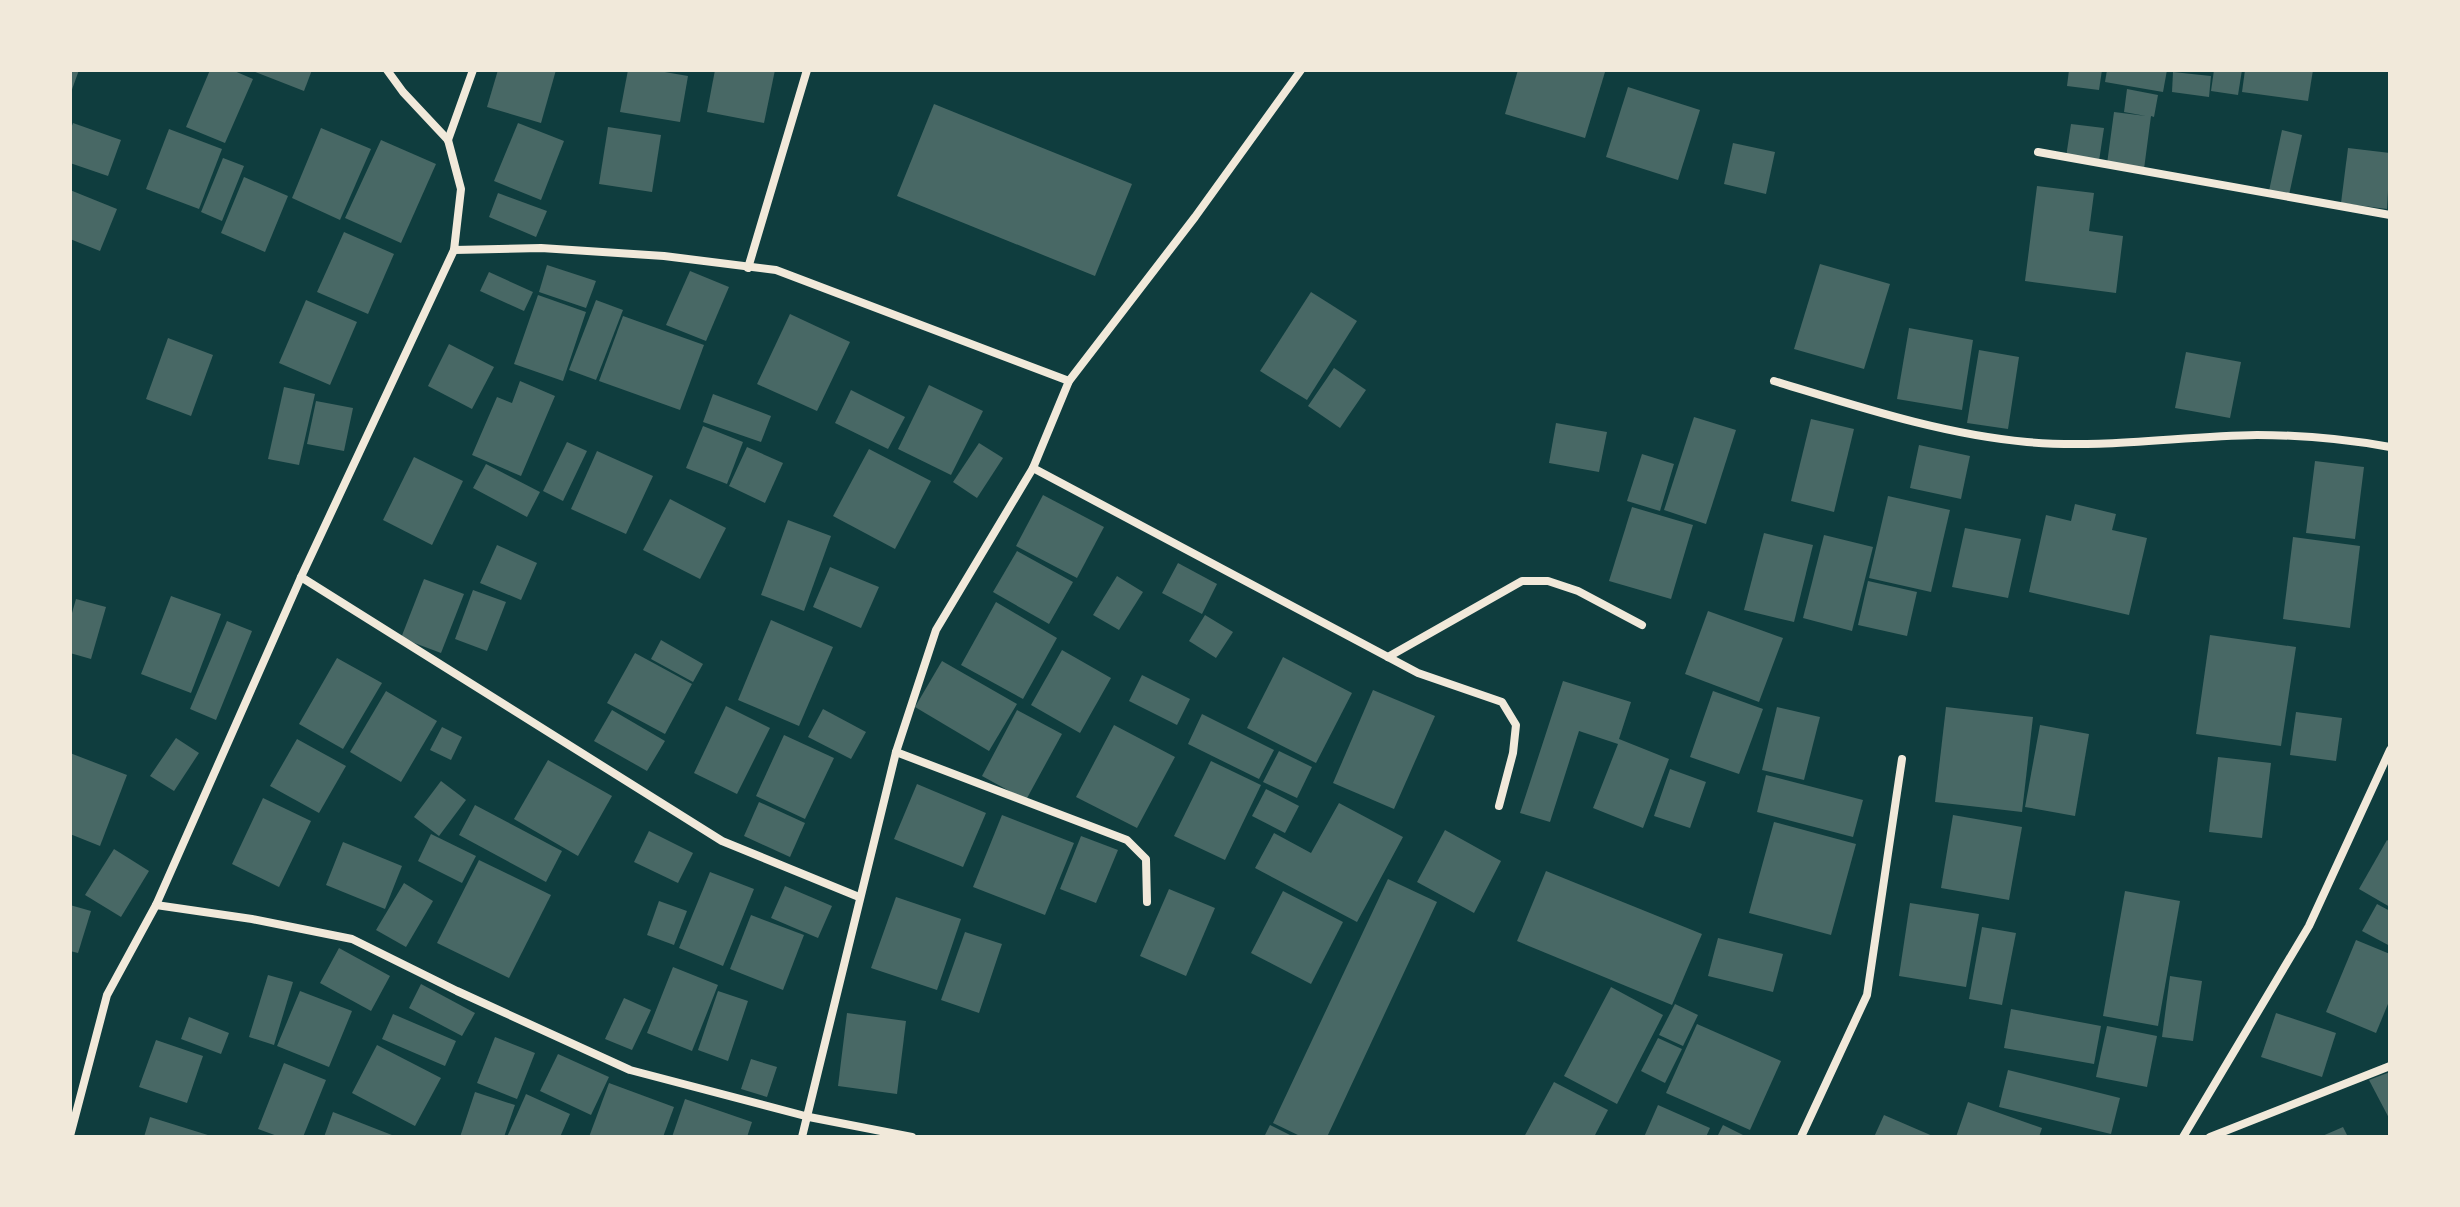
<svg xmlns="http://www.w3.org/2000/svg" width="2460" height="1207" font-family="'DM Sans',sans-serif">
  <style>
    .building { fill: #486865 }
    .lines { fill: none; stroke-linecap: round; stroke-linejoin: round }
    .minor { stroke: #f1e9da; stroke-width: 8 }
  </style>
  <rect width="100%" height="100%" fill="#0f3d3e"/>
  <g class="building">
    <polygon points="70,70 79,70 70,95"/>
    <polygon points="210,70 232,70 253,79 225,143 186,127"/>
    <polygon points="250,70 312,70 304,91"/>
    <polygon points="498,70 556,70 541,123 487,107"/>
    <polygon points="628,70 653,70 688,76 680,122 620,112"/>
    <polygon points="715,70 775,70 764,123 707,112"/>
    <polygon points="1518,70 1605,72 1585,138 1505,114"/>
    <polygon points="2069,70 2102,70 2099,90 2067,86"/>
    <polygon points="2107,70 2167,70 2163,92 2105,82"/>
    <polygon points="2214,70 2242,70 2238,95 2211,91"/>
    <polygon points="2245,70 2313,70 2308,101 2242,92"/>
    <polygon points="2173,72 2211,76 2209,97 2172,92"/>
    <polygon points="1628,87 1700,110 1678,180 1606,157"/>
    <polygon points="2127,89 2158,95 2154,117 2151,116 2144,169 2107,164 2114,112 2146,116 2124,112"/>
    <polygon points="934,104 1132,184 1095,276 897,196"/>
    <polygon points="73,123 121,140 108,176 70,163 70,131"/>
    <polygon points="518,123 564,141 541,200 494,181"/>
    <polygon points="2071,124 2104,128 2099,161 2066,157"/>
    <polygon points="608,127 661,135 652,192 599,184"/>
    <polygon points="321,128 371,149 340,220 292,198"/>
    <polygon points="169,129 222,149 199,209 146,189"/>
    <polygon points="2282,130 2302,135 2289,195 2269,191"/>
    <polygon points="381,140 436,164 401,243 345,218"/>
    <polygon points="1733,143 1775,152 1766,194 1724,184"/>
    <polygon points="2348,148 2390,153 2387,209 2341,203"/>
    <polygon points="223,158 244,166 222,221 201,212"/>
    <polygon points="244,177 288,196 265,252 221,233"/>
    <polygon points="2037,186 2094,193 2089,231 2123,236 2116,293 2025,281"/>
    <polygon points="70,190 117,209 100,251 70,239"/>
    <polygon points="498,193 547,211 536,237 489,217"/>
    <polygon points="344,232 394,254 368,314 317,292"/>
    <polygon points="1820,264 1890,284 1864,369 1794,349"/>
    <polygon points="547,265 596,281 586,308 539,292"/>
    <polygon points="690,271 729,287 706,341 666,325"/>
    <polygon points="489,272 533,292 524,311 480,291"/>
    <polygon points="1311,292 1357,321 1307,400 1260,371"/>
    <polygon points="538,295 586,312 563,381 514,364"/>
    <polygon points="306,300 357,322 330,385 279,363"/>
    <polygon points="596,300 623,310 596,380 569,370"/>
    <polygon points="790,314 850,342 817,411 757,384"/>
    <polygon points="623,316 704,345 680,410 599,381"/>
    <polygon points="1909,328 1973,340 1962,410 1897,399"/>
    <polygon points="168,338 213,355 191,416 146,399"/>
    <polygon points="449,344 494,367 472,409 428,386"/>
    <polygon points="1979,350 2019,357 2008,429 1967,423"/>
    <polygon points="2186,352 2241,362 2230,418 2175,408"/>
    <polygon points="1334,368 1366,390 1340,428 1308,406"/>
    <polygon points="520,381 555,396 521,476 472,455 497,397 512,403"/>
    <polygon points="929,385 983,411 951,475 898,449"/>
    <polygon points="284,387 315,394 299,465 268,459"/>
    <polygon points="851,390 905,417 888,449 835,423"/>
    <polygon points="713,394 771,416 761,442 703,422"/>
    <polygon points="316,401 353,408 344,451 307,444"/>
    <polygon points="1694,417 1736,430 1706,524 1664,510"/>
    <polygon points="1811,419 1854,429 1834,512 1791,501"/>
    <polygon points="1556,423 1607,432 1599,472 1549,463"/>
    <polygon points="703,426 743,442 727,484 686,468"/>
    <polygon points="567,442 587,451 563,501 543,491"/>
    <polygon points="979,443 1003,458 977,498 953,482"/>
    <polygon points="1919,445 1970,456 1961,499 1910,488"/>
    <polygon points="747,447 783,463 765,503 729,486"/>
    <polygon points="869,449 931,481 895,549 833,516"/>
    <polygon points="597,451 653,476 626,534 571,509"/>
    <polygon points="1642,454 1674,464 1660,511 1627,501"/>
    <polygon points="414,457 463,481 432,545 383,520"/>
    <polygon points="2315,461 2364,467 2355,539 2306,533"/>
    <polygon points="486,464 540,492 527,517 473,488"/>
    <polygon points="1043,495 1104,527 1077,578 1016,546"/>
    <polygon points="1888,496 1950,510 1931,592 1869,578"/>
    <polygon points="670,499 726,528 700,579 643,550"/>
    <polygon points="2075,504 2116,514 2112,530 2147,538 2129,615 2029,592 2046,515 2071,521"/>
    <polygon points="1632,507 1693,525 1671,599 1609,581"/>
    <polygon points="788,520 831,536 804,611 761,595"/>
    <polygon points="1965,528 2021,539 2008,598 1952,587"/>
    <polygon points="1764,533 1813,545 1794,622 1744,610"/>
    <polygon points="1824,535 1873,547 1852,631 1803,618"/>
    <polygon points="2293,537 2360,546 2350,628 2283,619"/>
    <polygon points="497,545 537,563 521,600 480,583"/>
    <polygon points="1017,551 1073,582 1049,624 993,592"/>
    <polygon points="1178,563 1217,584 1202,614 1162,593"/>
    <polygon points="830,567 879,587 861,628 813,607"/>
    <polygon points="1117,576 1143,592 1119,630 1093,615"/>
    <polygon points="424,579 464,594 441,653 401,638"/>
    <polygon points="1868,581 1917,592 1907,636 1858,625"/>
    <polygon points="473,590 506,602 487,651 455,639"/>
    <polygon points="171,596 221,614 191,693 141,674"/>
    <polygon points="76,599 106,607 91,659 70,653 70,620"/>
    <polygon points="996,602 1057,638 1023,699 961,665"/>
    <polygon points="1708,611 1783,638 1759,702 1685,674"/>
    <polygon points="1205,615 1233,632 1216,658 1189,641"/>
    <polygon points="771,620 833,647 799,726 738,700"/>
    <polygon points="227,621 252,631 216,720 190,709"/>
    <polygon points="2210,635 2296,647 2281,746 2196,734"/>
    <polygon points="661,640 703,664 693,682 651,659"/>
    <polygon points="1062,650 1111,678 1080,733 1031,705"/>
    <polygon points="635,653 692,684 665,734 607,703"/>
    <polygon points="1283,657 1352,693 1316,763 1247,728"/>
    <polygon points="337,658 382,683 343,749 299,724"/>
    <polygon points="942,661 1017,704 989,751 915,707"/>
    <polygon points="1142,675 1190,699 1177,725 1129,701"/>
    <polygon points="1563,681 1631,702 1619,739 1669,759 1643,828 1593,808 1618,744 1579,731 1550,822 1520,813"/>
    <polygon points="1373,690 1435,716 1394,809 1333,783"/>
    <polygon points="386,691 437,721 401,782 350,752"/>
    <polygon points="1713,691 1763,709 1739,774 1690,757"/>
    <polygon points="726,706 770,728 737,794 694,773"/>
    <polygon points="1777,707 1820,717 1804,780 1762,770"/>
    <polygon points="1946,707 2033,717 2022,812 1935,802"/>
    <polygon points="823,709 866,732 851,759 808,737"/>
    <polygon points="612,710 665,741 647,771 594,741"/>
    <polygon points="1017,710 1062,734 1026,800 982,776"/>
    <polygon points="2296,712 2342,718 2336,761 2290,755"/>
    <polygon points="1202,714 1274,750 1259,779 1188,744"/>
    <polygon points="1114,725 1175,757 1137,828 1076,797"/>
    <polygon points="2040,725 2089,734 2075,816 2025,807"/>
    <polygon points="442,727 462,737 451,760 430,750"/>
    <polygon points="784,735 834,758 805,819 756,796"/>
    <polygon points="176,738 199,753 174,791 150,776"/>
    <polygon points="297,739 346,766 319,813 270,786"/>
    <polygon points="1279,751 1312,767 1297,798 1263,782"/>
    <polygon points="70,753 127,775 100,846 70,834"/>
    <polygon points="2218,757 2271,763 2262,838 2209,832"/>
    <polygon points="548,760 612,796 578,856 514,819"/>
    <polygon points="1211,761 1261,785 1225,860 1174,836"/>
    <polygon points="1670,769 1706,782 1690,828 1654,816"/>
    <polygon points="1766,775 1863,800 1853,837 1757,812"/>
    <polygon points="441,781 466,800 439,836 414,817"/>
    <polygon points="917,784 986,813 963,867 894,839"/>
    <polygon points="1266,789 1299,806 1285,833 1252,816"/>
    <polygon points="263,798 311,821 279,887 232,864"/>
    <polygon points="759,802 805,823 790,857 744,836"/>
    <polygon points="1339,803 1403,837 1357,922 1255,868 1274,833 1311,853"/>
    <polygon points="475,805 562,851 546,882 459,835"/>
    <polygon points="1002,815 1074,843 1045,915 973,887"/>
    <polygon points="1953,815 2022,827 2009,900 1941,888"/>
    <polygon points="1774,822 1856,844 1831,935 1749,913"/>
    <polygon points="1445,830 1501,861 1474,913 1417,882"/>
    <polygon points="649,831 693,853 678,883 634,862"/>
    <polygon points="431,834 476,856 462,883 418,861"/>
    <polygon points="1081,836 1118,850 1096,903 1060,889"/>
    <polygon points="2387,840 2390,842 2390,907 2359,889"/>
    <polygon points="343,842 402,866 385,909 326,885"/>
    <polygon points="114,849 149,871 121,917 85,895"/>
    <polygon points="479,860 551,895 509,978 437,943"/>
    <polygon points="1546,871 1702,934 1672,1005 1517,941"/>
    <polygon points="710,872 754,889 723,966 679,948"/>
    <polygon points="1388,879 1437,902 1327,1137 1302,1137 1273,1123"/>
    <polygon points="404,883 433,901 406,947 376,930"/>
    <polygon points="785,886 832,906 818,938 771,918"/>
    <polygon points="1169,889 1215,908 1186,976 1140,956"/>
    <polygon points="1283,891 1343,922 1311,984 1251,953"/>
    <polygon points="2125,891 2180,901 2158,1026 2103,1016"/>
    <polygon points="896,897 961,919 937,990 871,968"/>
    <polygon points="659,901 687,911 674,945 647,935"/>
    <polygon points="1910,903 1979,914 1966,987 1899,976"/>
    <polygon points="2377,904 2390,911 2390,946 2362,931"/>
    <polygon points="70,905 91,911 78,953 70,951"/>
    <polygon points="751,915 804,935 783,990 730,969"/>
    <polygon points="1982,927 2016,933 2002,1005 1969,999"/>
    <polygon points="965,932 1002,944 979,1013 941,1000"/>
    <polygon points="1718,938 1783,954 1773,992 1708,976"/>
    <polygon points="2356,940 2390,954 2390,999 2376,1033 2326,1012"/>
    <polygon points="339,948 390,976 371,1011 320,983"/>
    <polygon points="673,967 718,985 692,1051 647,1033"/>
    <polygon points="268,975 293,982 274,1045 249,1037"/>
    <polygon points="2170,976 2202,981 2193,1041 2162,1037"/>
    <polygon points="421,984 475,1013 462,1036 409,1008"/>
    <polygon points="1611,987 1663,1015 1617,1104 1564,1076"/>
    <polygon points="300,991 352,1011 329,1067 277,1046"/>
    <polygon points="718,991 748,1001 728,1061 698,1050"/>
    <polygon points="624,998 651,1010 632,1050 605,1039"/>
    <polygon points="1675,1004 1698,1015 1683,1046 1659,1035"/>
    <polygon points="2011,1009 2101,1026 2094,1064 2004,1048"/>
    <polygon points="847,1013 906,1021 897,1094 838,1086"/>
    <polygon points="2276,1013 2336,1033 2322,1077 2261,1057"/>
    <polygon points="393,1014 456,1041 445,1066 382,1039"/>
    <polygon points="189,1017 229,1033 221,1054 181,1039"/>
    <polygon points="1697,1024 1781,1061 1750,1130 1666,1093"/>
    <polygon points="2107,1026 2157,1036 2147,1087 2096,1077"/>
    <polygon points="495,1037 535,1053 517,1099 477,1083"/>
    <polygon points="1658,1038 1682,1049 1665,1083 1641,1071"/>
    <polygon points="156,1040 203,1056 187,1103 139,1087"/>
    <polygon points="377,1045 441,1078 415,1126 352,1093"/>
    <polygon points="558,1054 609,1077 591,1115 540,1091"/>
    <polygon points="751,1059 777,1067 767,1097 741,1089"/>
    <polygon points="284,1063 326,1080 303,1137 280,1137 258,1129"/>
    <polygon points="2008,1070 2120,1098 2111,1134 1999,1107"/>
    <polygon points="2390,1072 2390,1120 2369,1080"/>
    <polygon points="1554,1082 1608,1110 1594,1137 1524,1137"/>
    <polygon points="609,1083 674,1107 663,1137 589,1137"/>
    <polygon points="475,1092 515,1105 504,1137 460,1137"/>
    <polygon points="526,1094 570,1114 560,1137 507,1137"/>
    <polygon points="685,1099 752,1122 747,1137 672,1137"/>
    <polygon points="1968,1102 2042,1128 2039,1137 1956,1137"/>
    <polygon points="1658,1105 1710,1128 1706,1137 1644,1137"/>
    <polygon points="333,1112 397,1137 324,1137"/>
    <polygon points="1884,1115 1935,1137 1874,1137"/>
    <polygon points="150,1117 211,1136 211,1137 144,1137"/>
    <polygon points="1270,1125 1294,1137 1264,1137"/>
    <polygon points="1723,1125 1747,1137 1717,1137"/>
    <polygon points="2343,1127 2348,1137 2320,1137"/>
  </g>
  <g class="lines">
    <g class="minor">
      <polyline points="387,70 403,92 448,140 461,189 454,250 541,248 664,256 776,270 1069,381"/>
      <polyline points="448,140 473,70"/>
      <polyline points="2038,152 2390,215"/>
      <polyline points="748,268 807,70"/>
      <path d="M1774 381C1857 406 1940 434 2027 442 2103 449 2181 436 2257 435 2302 435 2346 439 2390 447"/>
      <polyline points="1033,468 1418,673 1502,702 1516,725 1513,753 1499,806"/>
      <polyline points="301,577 722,841 859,897"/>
      <polyline points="1388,657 1522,581 1548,581 1578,591 1642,625"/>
      <polyline points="896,752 1127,840 1146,859 1147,902"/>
      <polyline points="156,905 252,919 352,939 457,991 630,1070 809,1117 912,1137"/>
      <polyline points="70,1136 107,995 156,905 301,577 454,250"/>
      <polyline points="802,1137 896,752 936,630 1033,468 1069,381 1195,217 1301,70"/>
      <polyline points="1801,1137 1867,995 1902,759"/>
      <polyline points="2183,1137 2309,926 2390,750"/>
      <polyline points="2210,1137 2390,1066"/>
    </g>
  </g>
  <rect width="2460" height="1207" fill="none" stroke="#f1e9da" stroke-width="144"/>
</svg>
